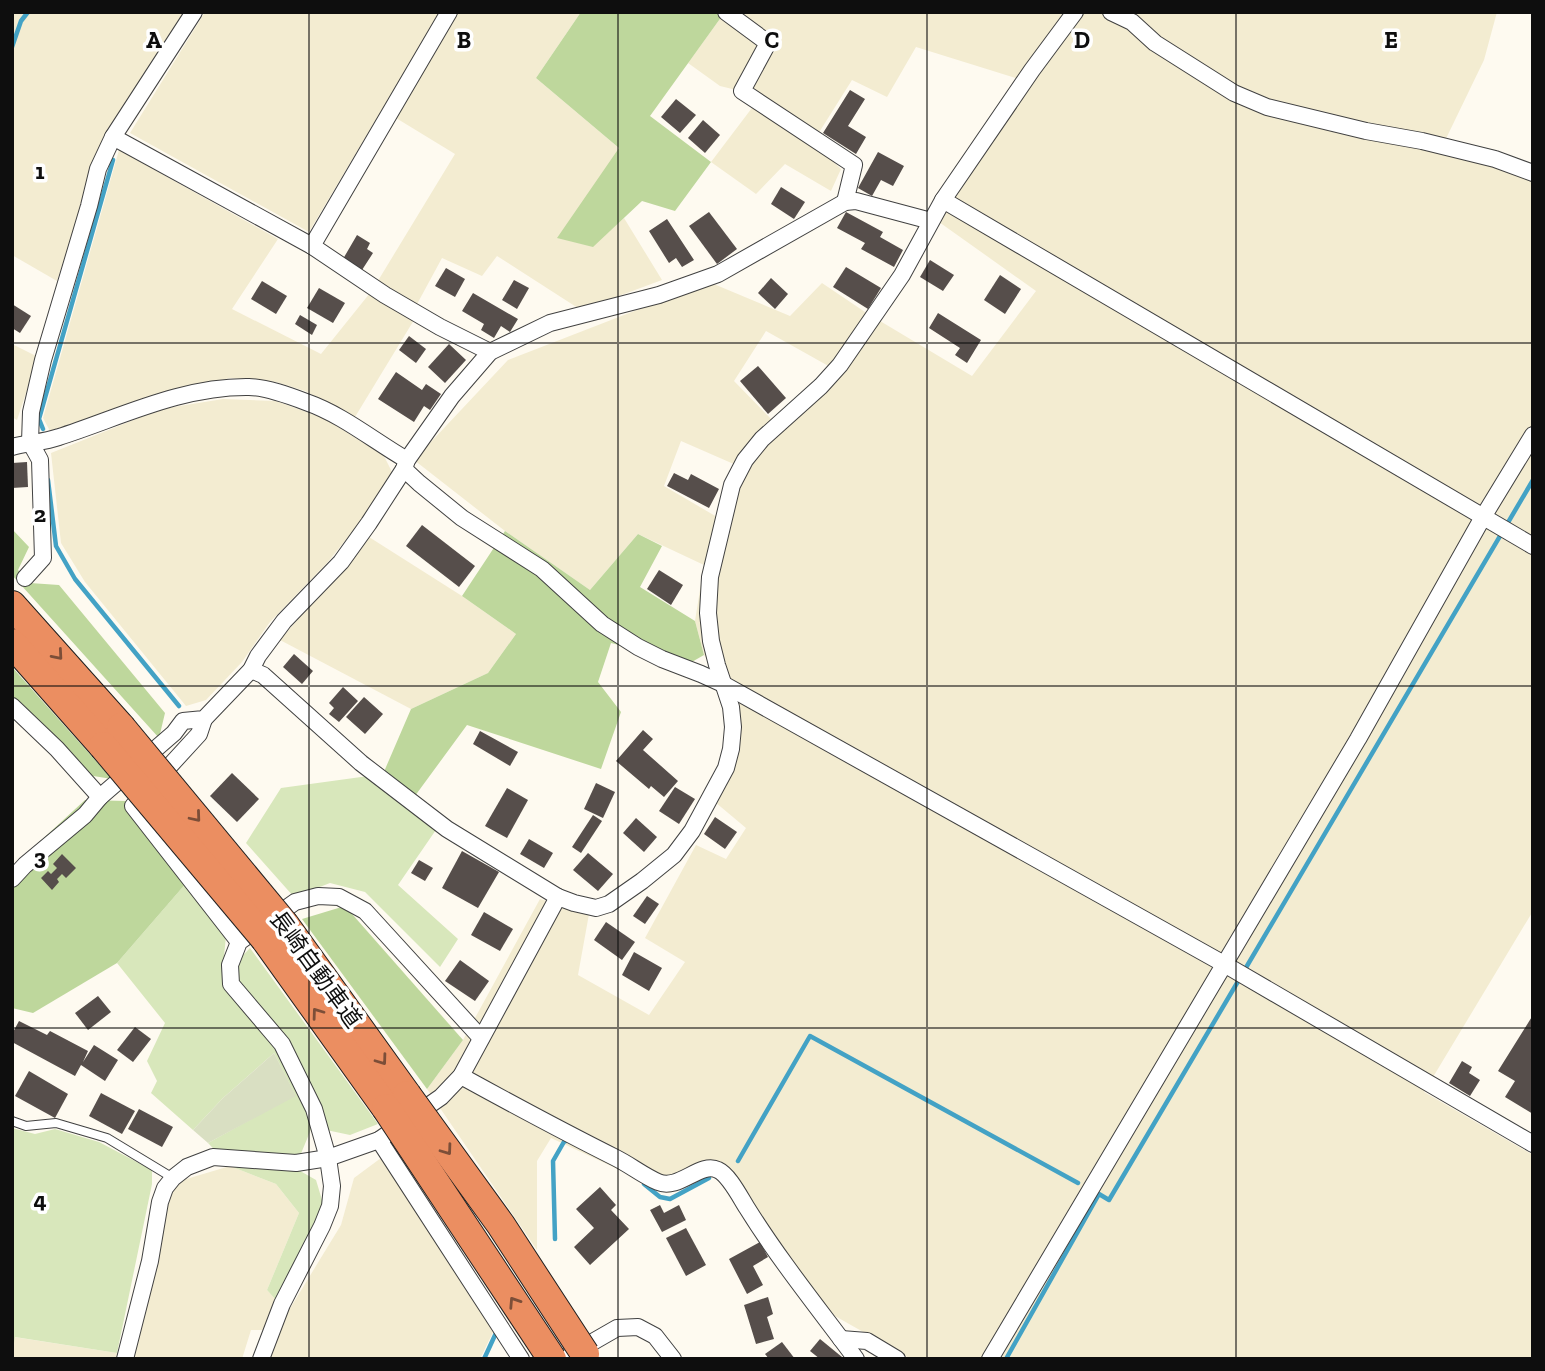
<svg xmlns="http://www.w3.org/2000/svg" width="1545" height="1371" font-family="'Zilla Slab','Noto Sans JP',serif">
  <style>
    .farmland { fill: #f3ecd1; fill-rule: evenodd }
    .green { fill: #d8e7bb }
    .forest { fill: #bed79c }
    .cemetery { fill: #d9dfc2 }
    .lines { fill: none; stroke-linecap: round; stroke-linejoin: round }
    .stream { stroke: #43a2c5; stroke-width: 4.5 }
    .building { fill: #564e4b }
    .service-casing { stroke: #414141; stroke-width: 10 }
    .minor-casing { stroke: #414141; stroke-width: 18 }
    .motorway-casing { stroke: #1f1f1f; stroke-width: 30 }
    .service { stroke: #fff; stroke-width: 8 }
    .minor { stroke: #fff; stroke-width: 16 }
    .motorway { stroke: #eb8e61; stroke-width: 28 }
    .motorway-bridge-casing { stroke: #1f1f1f; stroke-width: 30; stroke-linecap: butt }
    .motorway-bridge { stroke: #eb8e61; stroke-width: 28 }
    .oneway { stroke: #7c4e38 }
    .grid { fill: none; stroke: #0e0e0e; stroke-width: 2; stroke-opacity: 0.55 }
    .labels { text-anchor: middle; stroke-width: 7; stroke-linejoin: round; paint-order: stroke }
    .street-label { font-size: 23px; fill: #0e0e0e; stroke: #fff }
    .grid-label { font-size: 23px; text-anchor: middle; font-weight: bold; fill: #0e0e0e; stroke: #fff; stroke-width: 7; stroke-linejoin: round; paint-order: stroke }
  </style>
  <rect width="100%" height="100%" fill="#fefaf0"/>
  <g class="farmland">
    <polygon points="12,12 188,12 102,145 57,281 12,255"/>
    <polygon points="205,12 440,12 309,232 130,133"/>
    <polygon points="457,12 581,12 536,78 619,148 593,246 624,218 662,280 581,310 497,256 482,276 442,258 416,306 376,284 455,154 396,118"/>
    <path d="M739 12H1497L1484 60 1440 151 1526 176 1533 180V911L1424 1092 1533 1155V1359H911L835 1316 716 1173 669 1193 551 1138 537 1161V1250L427 1089 463 1040 540 899 589 914 578 975 649 1015 685 962 645 938 696 845 726 859 746 828 715 802 736 701 704 655 695 621 704 565 638 534 590 590 505 531 414 460 508 360 709 282 790 316 822 283 865 312 972 376 1036 291 939 222 1019 79 916 47 887 97 852 80 813 142 841 169 831 191 785 164 756 194 711 162 761 96 720 86 688 63 722 16ZM766 331 832 368 772 420 734 381ZM681 441 736 465 717 517 664 486Z"/>
    <polygon points="119,150 278,239 232,309 321,354 370,293 414,320 355,417 305,391 276,382 230,378 163,393 50,431 43,418"/>
    <polygon points="12,344 38,357 17,420 12,417"/>
    <polygon points="223,399 276,401 326,419 384,456 392,472 361,521 327,563 270,622 242,662 206,700 186,706 85,582 61,543 51,453 161,409"/>
    <polygon points="369,537 462,596 516,634 488,673 411,709 280,640"/>
    <polygon points="381,1158 494,1330 480,1359 270,1359 286,1315 341,1225 354,1178"/>
    <polygon points="230,1166 276,1184 299,1213 267,1290 276,1300 264,1330 251,1330 242,1359 132,1359 173,1183"/>
    <polygon points="14,1337 117,1353 116,1359 12,1359"/>
  </g>
  <g class="green">
    <polygon points="383,774 440,824 398,885 458,939 440,967 365,892 330,883 294,897 246,843 281,788"/>
    <polygon points="188,881 226,936 222,977 250,948 378,1124 350,1135 312,1127 295,1168 316,1180 325,1210 276,1300 267,1290 299,1213 276,1184 230,1166 208,1143 295,1095 274,1053 223,1098 193,1130 151,1093 157,1081 147,1061 165,1023 117,963"/>
    <polygon points="12,1128 35,1134 55,1129 99,1142 152,1170 152,1184 117,1353 15,1337 12,1355"/>
  </g>
  <g class="forest">
    <polygon points="581,12 717,12 722,16 650,116 711,162 675,211 642,201 593,247 557,238 619,148 536,78"/>
    <polygon points="12,529 29,547 18,570 30,583 59,585 165,713 159,738 12,575"/>
    <polygon points="505,531 590,590 638,534 662,546 640,587 695,621 704,655 690,663 611,643 598,682 621,712 601,769 467,725 412,800 383,774 411,709 488,673 516,634 462,596"/>
    <polygon points="12,667 112,779 87,775 12,697"/>
    <polygon points="85,800 126,801 188,881 117,963 33,1013 12,1008 12,869 23,857"/>
    <polygon points="345,906 463,1040 427,1089 302,919"/>
  </g>
  <polygon class="cemetery" points="274,1053 296,1096 208,1143 193,1130 223,1098"/>
  <g class="lines">
    <g class="stream">
      <polyline points="12,47 21,21 28,12"/>
      <polyline points="43,429 39,419 113,160"/>
      <polyline points="48,480 56,546 75,579 179,706"/>
      <polyline points="1244,971 1533,480"/>
      <polyline points="738,1161 810,1036 1078,1183"/>
      <polyline points="644,1184 660,1197 670,1199 709,1178"/>
      <polyline points="555,1239 553,1161 565,1140 566,1141"/>
      <polyline points="484,1359 496,1333"/>
      <polyline points="1006,1359 1099,1194 1109,1200 1240,978"/>
    </g>
  </g>
  <g class="building">
    <polygon points="850,90 865,99 848,126 866,137 856,154 823,133"/>
    <polygon points="676,99 696,115 680,133 661,117"/>
    <polygon points="703,120 720,135 705,153 688,138"/>
    <polygon points="878,152 904,166 893,186 881,180 872,196 858,188"/>
    <polygon points="781,187 805,202 794,219 771,204"/>
    <polygon points="709,212 737,249 717,264 689,226"/>
    <polygon points="846,212 883,232 880,237 903,250 894,267 861,249 865,243 837,228"/>
    <polygon points="667,219 694,260 682,267 676,258 669,263 649,231"/>
    <polygon points="357,235 370,243 367,249 373,253 362,270 343,259"/>
    <polygon points="930,260 954,275 943,291 920,277"/>
    <polygon points="846,267 881,288 868,309 833,287"/>
    <polygon points="446,268 465,279 455,297 435,286"/>
    <polygon points="1000,275 1021,289 1005,314 984,300"/>
    <polygon points="771,278 788,294 775,309 758,293"/>
    <polygon points="514,280 529,288 517,309 502,300"/>
    <polygon points="262,281 287,296 276,314 251,299"/>
    <polygon points="319,288 345,303 333,323 307,308"/>
    <polygon points="473,293 518,319 510,332 501,326 494,338 481,330 484,324 462,311"/>
    <polygon points="12,304 31,316 20,333 12,328"/>
    <polygon points="938,313 981,340 967,363 955,355 960,348 929,328"/>
    <polygon points="300,315 317,325 312,335 295,324"/>
    <polygon points="409,336 426,349 416,363 399,350"/>
    <polygon points="449,344 466,360 445,383 428,367"/>
    <polygon points="758,366 786,398 768,414 740,381"/>
    <polygon points="396,372 422,390 426,384 441,394 430,410 424,406 414,422 378,399"/>
    <polygon points="27,462 28,487 12,488 12,463"/>
    <polygon points="674,473 688,480 691,474 719,489 709,508 667,486"/>
    <polygon points="422,525 475,566 459,587 406,546"/>
    <polygon points="659,570 683,585 671,605 647,589"/>
    <polygon points="294,654 313,671 302,684 283,667"/>
    <polygon points="343,687 358,701 339,722 329,714 334,708 329,703"/>
    <polygon points="364,697 383,714 365,734 346,717"/>
    <polygon points="643,730 653,739 643,750 678,781 664,797 651,786 649,789 616,761"/>
    <polygon points="480,731 518,752 510,766 473,744"/>
    <polygon points="232,773 259,799 237,822 210,796"/>
    <polygon points="596,783 615,792 603,818 584,809"/>
    <polygon points="675,787 695,799 679,824 659,811"/>
    <polygon points="507,788 528,800 507,838 485,826"/>
    <polygon points="593,815 602,821 581,853 572,847"/>
    <polygon points="715,817 737,832 725,849 704,834"/>
    <polygon points="636,818 657,837 644,852 623,833"/>
    <polygon points="529,839 553,853 544,868 520,854"/>
    <polygon points="462,851 499,872 478,908 442,888"/>
    <polygon points="588,853 613,874 598,891 573,870"/>
    <polygon points="62,854 76,868 66,878 62,874 57,879 59,882 52,890 41,878 48,871 51,874 57,868 53,864"/>
    <polygon points="419,860 433,868 425,881 411,873"/>
    <polygon points="647,896 659,904 645,924 633,916"/>
    <polygon points="484,912 513,929 500,951 471,935"/>
    <polygon points="606,922 635,942 622,960 594,940"/>
    <polygon points="634,952 662,968 649,991 622,975"/>
    <polygon points="460,960 489,981 475,1001 445,981"/>
    <polygon points="98,996 111,1012 88,1030 75,1013"/>
    <polygon points="1533,1015 1533,1114 1505,1097 1515,1081 1498,1071"/>
    <polygon points="19,1021 47,1035 50,1031 88,1051 83,1062 94,1045 118,1060 105,1081 81,1065 75,1076 12,1042 12,1034"/>
    <polygon points="135,1027 151,1039 133,1062 117,1050"/>
    <polygon points="1462,1061 1472,1067 1469,1073 1480,1080 1470,1096 1449,1083"/>
    <polygon points="29,1071 68,1094 55,1118 15,1096"/>
    <polygon points="101,1093 135,1111 122,1134 89,1116"/>
    <polygon points="139,1109 173,1127 162,1147 128,1129"/>
    <polygon points="600,1187 616,1205 611,1210 629,1229 590,1265 574,1247 594,1228 576,1209"/>
    <polygon points="660,1205 664,1213 679,1205 686,1220 662,1232 650,1210"/>
    <polygon points="686,1228 706,1265 686,1276 666,1238"/>
    <polygon points="760,1242 768,1257 753,1266 763,1285 747,1294 729,1259"/>
    <polygon points="768,1297 773,1314 767,1317 774,1339 756,1344 744,1305"/>
    <polygon points="820,1339 842,1357 840,1359 820,1359 810,1351"/>
    <polygon points="782,1342 795,1359 769,1359 765,1354"/>
  </g>
  <g class="lines">
    <g class="service-casing">
      <polyline id="service" points="12,1121 26,1126 56,1123 107,1138 173,1178"/>
    </g>
    <g class="minor-casing">
      <g id="minor">
        <polyline points="726,12 768,43 742,91 854,165 845,202"/>
        <polyline points="1111,12 1132,22 1155,43 1234,93 1267,107 1366,131 1422,141 1495,159 1533,173"/>
        <polyline points="113,137 312,246 385,295 440,327 490,352"/>
        <polyline points="943,200 1533,546"/>
        <polyline points="312,246 449,12"/>
        <path d="M12 447C27 443 45 442 59 437 121 417 182 386 249 387 266 387 290 396 306 402 343 415 374 441 407 460"/>
        <polyline points="404,469 419,483 462,518 542,569 602,624 638,647 662,659 701,674 723,684 1224,964 1533,1144"/>
        <polyline points="25,578 43,558 40,460 30,442 31,412 43,360 89,206 98,169 113,137 194,12"/>
        <polyline points="251,670 263,675 361,763 447,829 558,897"/>
        <polyline points="12,706 57,749 100,797"/>
        <polyline points="204,719 199,734 133,806 239,942"/>
        <polyline points="12,879 25,865 85,815 100,797 174,733 183,721 204,719 251,670 258,656 284,621 341,562 369,523 404,469 407,460 452,396 490,352 550,323 659,295 718,274 845,202 856,201 931,221"/>
        <path d="M461 1076C512 1104 564 1132 616 1158 630 1165 644 1176 658 1182 679 1191 700 1161 718 1170 729 1175 740 1197 747 1208 780 1261 819 1309 856 1359"/>
        <polyline points="379,1140 521,1359"/>
        <polyline points="841,1339 867,1341 897,1359"/>
        <polyline points="125,1359 150,1261 160,1202 165,1188 173,1178 187,1167 213,1157 296,1163 328,1158 379,1140 441,1097 461,1076 558,897 574,903 596,908 609,904 642,881 674,855 692,831 726,768 731,749 733,727 731,707 717,665 711,641 708,613 710,577 732,485 745,460 762,439 821,386 840,365 902,275 943,200 1032,70 1075,12"/>
        <polyline points="261,1359 282,1304 322,1226 330,1206 332,1186 328,1158 314,1109 282,1044 231,984 230,965 239,942 295,902 318,896 339,897 365,911 481,1038"/>
        <polyline points="563,1359 617,1328 638,1327 655,1336 673,1359"/>
        <polyline points="990,1359 1358,739 1483,517 1533,435"/>
      </g>
    </g>
    <g class="motorway-casing">
      <g id="motorway">
        <polyline points="12,605 121,727"/>
        <polyline points="12,643 103,746"/>
        <polyline points="285,925 407,1095"/>
        <polyline points="265,939 386,1108"/>
      </g>
    </g>
    <use href="#service" class="service"/>
    <use href="#minor" class="minor"/>
    <use href="#motorway" class="motorway"/>
    <g class="motorway-bridge-casing">
      <g id="motorway-bridge">
        <polyline points="121,727 285,925"/>
        <polyline points="103,746 265,939"/>
        <polyline points="407,1095 501,1225 585,1354"/>
        <polyline points="386,1108 552,1359"/>
      </g>
    </g>
    <use href="#motorway-bridge" class="motorway-bridge"/>
  </g>
  <defs><path id="oneway-chevron" d="M-2-3.5L2.5 0L-2 3.5" fill="none" stroke-width="1.6" stroke-linecap="round" stroke-linejoin="round" transform="scale(1.75)"/></defs>
  <g class="oneway">
    <use href="#oneway-chevron" transform="translate(58 655) rotate(49)"/>
    <use href="#oneway-chevron" transform="translate(196 817) rotate(50)"/>
    <use href="#oneway-chevron" transform="translate(317 1013) rotate(-126)"/>
    <use href="#oneway-chevron" transform="translate(382 1060) rotate(54)"/>
    <use href="#oneway-chevron" transform="translate(447 1150) rotate(54)"/>
    <use href="#oneway-chevron" transform="translate(514 1302) rotate(-123)"/>
  </g>
  <path class="grid" d="M309 12V1359M618 12V1359M927 12V1359M1236 12V1359M12 343H1533M12 686H1533M12 1028H1533"/>
  <g class="labels">
    <g class="street-label">
      <text transform="translate(316 969) rotate(54)" y="8">長崎自動車道</text>
    </g>
  </g>
  <g class="grid-label">
    <text x="154" y="48">A</text>
    <text x="464" y="48">B</text>
    <text x="772" y="48">C</text>
    <text x="1082" y="48">D</text>
    <text x="1391" y="48">E</text>
    <text x="40" y="179">1</text>
    <text x="40" y="522">2</text>
    <text x="40" y="865">3</text>
    <text x="40" y="1208">4</text>
  </g>
  <rect width="1545" height="1371" fill="none" stroke="#0e0e0e" stroke-width="28"/>
</svg>
